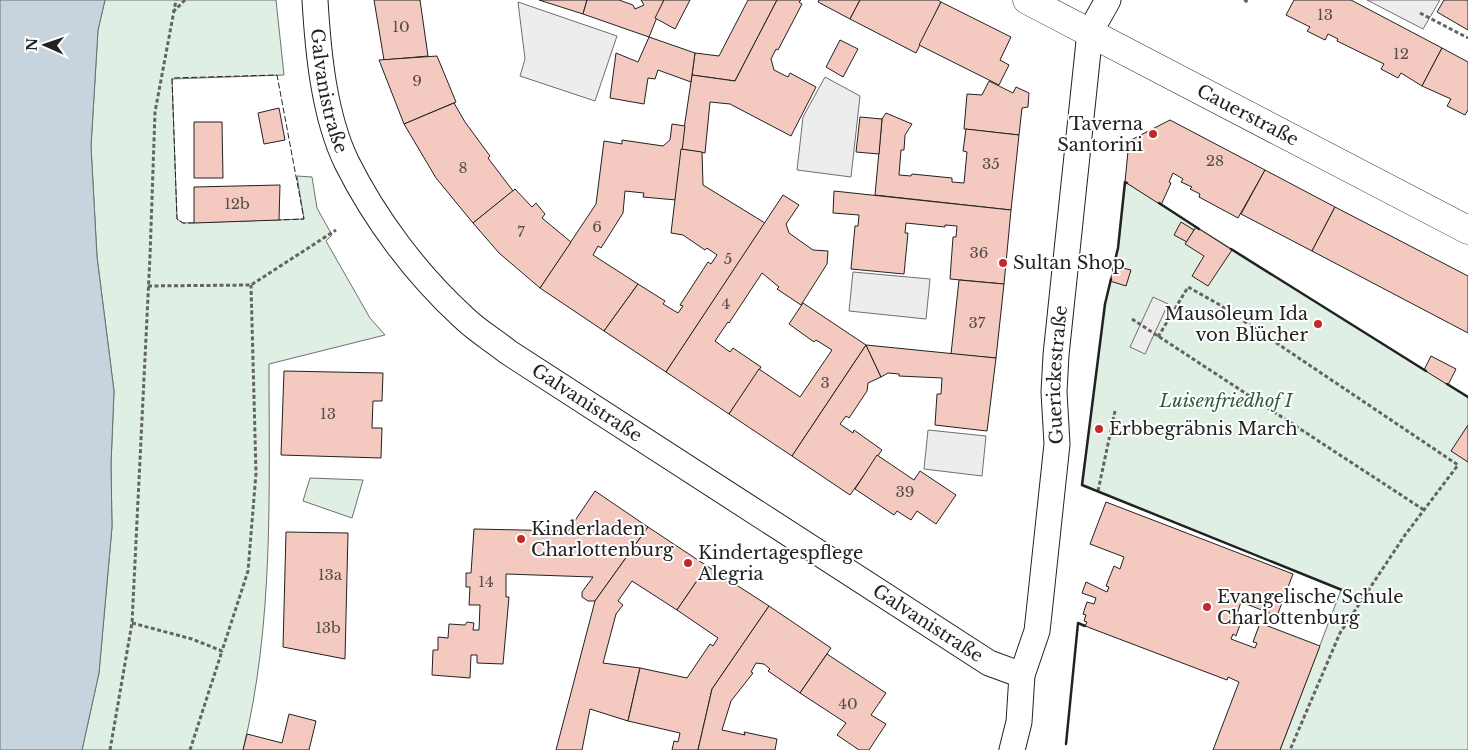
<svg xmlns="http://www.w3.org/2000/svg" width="1468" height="750" font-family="'Libre Baskerville',serif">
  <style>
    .green { fill: #e0efe3; stroke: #6f6f6f }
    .parking { fill: #ededed; stroke: #6f6f6f }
    .water { fill: #c7d3dd; stroke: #6f6f6f }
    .building { fill: #f3c9c0; stroke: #222 }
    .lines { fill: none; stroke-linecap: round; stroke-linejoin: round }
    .minor-casing { stroke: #222; stroke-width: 27 }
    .tertiary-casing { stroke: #222; stroke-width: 29 }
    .path { stroke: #646464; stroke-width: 3; stroke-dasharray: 4 2.5; stroke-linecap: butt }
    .minor { stroke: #fff; stroke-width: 25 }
    .tertiary { stroke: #fff; stroke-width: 28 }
    .fence { stroke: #222; stroke-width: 1; stroke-dasharray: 6 2.5; stroke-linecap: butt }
    .wall { stroke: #222; stroke-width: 2.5 }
    .poi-dot { fill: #c62828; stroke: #fff; stroke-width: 2 }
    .labels { text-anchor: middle; stroke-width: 4; stroke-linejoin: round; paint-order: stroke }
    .number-label { font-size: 15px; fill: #564c4a }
    .street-label { font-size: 18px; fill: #222; stroke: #fff }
    .poi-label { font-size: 18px; fill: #222; stroke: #fff; text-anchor: start }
    .park-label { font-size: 18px; font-style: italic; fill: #2f5e38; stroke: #fff }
  </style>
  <rect width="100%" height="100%" fill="#fff"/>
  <g class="green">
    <path d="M105 0H276L284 75 172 79 177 219 183 223 304 219 297 176 312 177 317 208 332 235 326 241 370 318 385 335 269 364C269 492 274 624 243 750H82L99 673 112 527 111 464 114 391 97 257 91 146 98 30Z"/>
    <polygon points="1125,182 1468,397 1468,750 1280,750 1341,590 1082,485 1105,304 1118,248"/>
    <polygon points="310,478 363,480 352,518 303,501"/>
  </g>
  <g class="parking">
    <polygon points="1367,0 1440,0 1423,29"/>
    <polygon points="518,2 617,36 595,101 520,76 525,59"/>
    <polygon points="825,77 860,96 851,177 797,170 803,117"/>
    <polygon points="853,272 930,279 926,319 849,311"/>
    <polygon points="1153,297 1168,304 1145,354 1130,347"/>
    <polygon points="928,430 986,436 982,476 924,469"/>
  </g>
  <polygon class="water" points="0,0 105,0 98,30 91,146 97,257 114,391 111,464 112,527 99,673 82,750 0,750"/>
  <g class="building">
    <polygon points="374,0 420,0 428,56 384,60"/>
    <polygon points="539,0 587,0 583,14"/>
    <polygon points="587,0 619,0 633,5 635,9 644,5 641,0 664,0 649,37 583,14"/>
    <polygon points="664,0 690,0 675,29 655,18"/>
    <polygon points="748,0 777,0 735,81 692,75 695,53 719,56"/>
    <polygon points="777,0 801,0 799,2 802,4 778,50 776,49 771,59 774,70 788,77 790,73 816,87 791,136 730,104 710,102 705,153 681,149 692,75 735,81"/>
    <polygon points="819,0 860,0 850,19 818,2"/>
    <polygon points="860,0 938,0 941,2 916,53 850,19"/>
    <polygon points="1294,0 1351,0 1442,48 1422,86 1401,73 1398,78 1381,69 1384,64 1337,41 1338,39 1328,34 1325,40 1307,31 1310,27 1286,15"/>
    <polygon points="1444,0 1468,0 1468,30 1437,12"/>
    <polygon points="941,2 1011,37 1000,60 1009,65 999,85 919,45"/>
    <polygon points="649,37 695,53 691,82 658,70 655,79 648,78 644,104 610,98 616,53 638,62"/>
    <polygon points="840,40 858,49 843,77 826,67"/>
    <polygon points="1442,48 1468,62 1468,110 1465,115 1447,106 1451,99 1422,86"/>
    <polygon points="437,56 456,102 404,124 379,60"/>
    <polygon points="989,81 1013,93 1016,87 1029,93 1028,107 1022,108 1019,135 964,129 967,94 982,95"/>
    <polygon points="454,103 465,122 490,156 488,158 513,191 473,223 436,178 404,124"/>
    <polygon points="279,108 285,140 264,144 258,113"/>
    <polygon points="886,113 912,124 905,135 904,150 901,150 899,175 911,176 912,174 952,178 952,182 964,183 967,152 963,151 966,129 1019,135 1011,210 875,195 882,119"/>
    <polygon points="860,117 882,119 879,154 856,152"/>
    <polygon points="1170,120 1265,170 1238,218 1199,197 1200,194 1190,189 1192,187 1181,182 1183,179 1173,173 1169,182 1171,183 1161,205 1125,182 1129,141"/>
    <polygon points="194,122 222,122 223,178 194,178"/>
    <polygon points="672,124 685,126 676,200 643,197 644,193 625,191 623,213 601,248 598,246 593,255 638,284 604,331 540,288 596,204 604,141 622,144 622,140 663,146 670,140"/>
    <polygon points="681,149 702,152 703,185 765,223 666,372 604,331 638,284 665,301 663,304 678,313 683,306 680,305 708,262 711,264 717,255 707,248 705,250 683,235 671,233"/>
    <polygon points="1265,170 1335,207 1312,251 1241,214"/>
    <polygon points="280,185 279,220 194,223 194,187"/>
    <polygon points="515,189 532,207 536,203 545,214 542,218 571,242 540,288 499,253 473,223"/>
    <polygon points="834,191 1011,210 1004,284 950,279 953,237 956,237 957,226 945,225 945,227 906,223 905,233 908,233 904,274 851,269 855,226 858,226 859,215 833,213"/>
    <polygon points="783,195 799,205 786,224 789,233 813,250 828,251 827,264 801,305 777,289 779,287 762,273 729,323 728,322 715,341 730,352 733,348 761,367 729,414 666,372"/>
    <polygon points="1335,207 1468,276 1468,333 1312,251"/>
    <polygon points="1181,222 1194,230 1187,242 1174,235"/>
    <polygon points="1196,227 1232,250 1208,286 1192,276 1204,256 1185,244"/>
    <polygon points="1114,266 1131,270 1126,286 1110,281"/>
    <polygon points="959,280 1004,284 996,358 951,354"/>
    <polygon points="803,303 866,345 792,456 729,414 759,369 800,397 832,350 816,340 814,342 789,324"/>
    <polygon points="866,345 881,377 868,383 867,391 849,418 846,416 840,424 853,433 854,430 882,450 850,495 792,456"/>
    <polygon points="866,345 996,358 987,431 935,425 937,394 941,394 942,378 899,376 899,374 888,373 881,377"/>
    <polygon points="1431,356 1456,369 1448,385 1424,370"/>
    <polygon points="284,371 383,373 382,401 373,401 372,428 382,428 381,458 281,455"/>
    <polygon points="1468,425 1468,462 1451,451"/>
    <polygon points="877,455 914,480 920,471 956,495 936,524 917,511 911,520 897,511 894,515 855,489"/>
    <polygon points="595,491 648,527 595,601 588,601 582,597 582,592 593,577 506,574 506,597 509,597 503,664 477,663 477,655 471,655 470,678 432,675 433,650 438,650 438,637 448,638 449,624 465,625 467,622 474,623 473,630 479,630 480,605 469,605 470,587 466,587 466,573 471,573 474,529 568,531"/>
    <polygon points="1106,502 1293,574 1277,616 1241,602 1237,614 1243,616 1236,636 1233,634 1231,639 1255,648 1257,643 1253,642 1260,623 1320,646 1280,750 1213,750 1239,682 1228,677 1227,680 1085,626 1087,622 1084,621 1086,615 1083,614 1087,602 1094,604 1096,598 1082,593 1086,582 1107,592 1109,587 1106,586 1114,566 1120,569 1124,557 1090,544"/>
    <polygon points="648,527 707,566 677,610 632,581 618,601 623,605 616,614 603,663 640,668 628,721 590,709 582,750 556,750 595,601"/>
    <polygon points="286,532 348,533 345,659 283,647"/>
    <polygon points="707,566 769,606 712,689 698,750 672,750 674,741 678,742 680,733 628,721 640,668 687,678 710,644 713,646 718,638 677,610"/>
    <polygon points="769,606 831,648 800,693 768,671 770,669 764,664 756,663 751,672 753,673 731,701 722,730 745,735 744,732 777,739 775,750 698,750 712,689"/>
    <polygon points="827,654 886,693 871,715 886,724 869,750 859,750 837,735 846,723 800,693"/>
    <polygon points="289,714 316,721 309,750 243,750 247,734 282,743"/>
  </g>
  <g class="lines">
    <g class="minor-casing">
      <g id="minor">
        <path id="s1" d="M315 0C318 52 324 116 347 163 375 219 416 274 463 317 476 330 493 340 508 352L989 663 1022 675"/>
        <path id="s2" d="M1012 750 1019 722 1022 675 1037 631 1039 613 1057 444 1054 392 1056 355 1090 32 1108 0"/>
      </g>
    </g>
    <g class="tertiary-casing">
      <g id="tertiary">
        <path id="s3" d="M1027 0 1468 230"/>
      </g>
    </g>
    <g class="path">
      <polyline points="1244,0 1248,2"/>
      <polyline points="173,12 185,0"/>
      <polyline points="1420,13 1468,38"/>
      <polyline points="148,286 251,285 336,230"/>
      <polyline points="1132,319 1424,510"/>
      <polyline points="1158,337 1188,287 1220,305 1458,465 1405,535 1340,633 1290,750"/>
      <polyline points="1098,491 1115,411"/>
      <polyline points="132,623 192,639 222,651 248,571 256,473 251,285"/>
      <polyline points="110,750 132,623 150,256 155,112 176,0"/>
      <polyline points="190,750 222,651"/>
    </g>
    <use href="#minor" class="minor"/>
    <use href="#tertiary" class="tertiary"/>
    <polyline class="fence" points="194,223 183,223 177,219 172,78 277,75 304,219 279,220"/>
    <g class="wall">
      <polyline points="1159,203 1199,229"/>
      <polyline points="1231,249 1426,371"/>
      <polyline points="1113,269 1118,248 1125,182 1127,183"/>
      <polyline points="1111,279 1105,304 1082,485 1342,590"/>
      <polyline points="1447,384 1468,397"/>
      <polyline points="1066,744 1078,623 1085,626"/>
    </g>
  </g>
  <g class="poi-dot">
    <circle cx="1153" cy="134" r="5"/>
    <circle cx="1003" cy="263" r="5"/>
    <circle cx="1318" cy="324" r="5"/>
    <circle cx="1099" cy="429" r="5"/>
    <circle cx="521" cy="539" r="5"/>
    <circle cx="688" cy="563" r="5"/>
    <circle cx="1207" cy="607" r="5"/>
  </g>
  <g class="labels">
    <g class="number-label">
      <text x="1325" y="20">13</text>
      <text x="401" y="32">10</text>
      <text x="1401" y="59">12</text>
      <text x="417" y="86">9</text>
      <text x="1215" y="166">28</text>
      <text x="991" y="169">35</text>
      <text x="463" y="173">8</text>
      <text x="237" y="209">12b</text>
      <text x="597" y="232">6</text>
      <text x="521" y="237">7</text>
      <text x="979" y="258">36</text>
      <text x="728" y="264">5</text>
      <text x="726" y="309">4</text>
      <text x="977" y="328">37</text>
      <text x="825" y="388">3</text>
      <text x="328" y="419">13</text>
      <text x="905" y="497">39</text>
      <text x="330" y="580">13a</text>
      <text x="486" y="587">14</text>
      <text x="328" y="633">13b</text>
      <text x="848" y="709">40</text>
    </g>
    <g class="street-label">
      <text dy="6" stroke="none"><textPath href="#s1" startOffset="92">Galvanistraße</textPath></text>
      <text dy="6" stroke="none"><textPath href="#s3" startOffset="249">Cauerstraße</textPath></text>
      <text dy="6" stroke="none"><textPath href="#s2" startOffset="380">Guerickestraße</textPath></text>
      <text dy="6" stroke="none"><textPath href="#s1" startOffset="512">Galvanistraße</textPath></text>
      <text dy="6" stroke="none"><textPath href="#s1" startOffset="918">Galvanistraße</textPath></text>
    </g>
    <g class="poi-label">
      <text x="1143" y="130" text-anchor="end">Taverna<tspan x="1143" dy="21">Santorini</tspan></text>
      <text x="1013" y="269">Sultan Shop</text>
      <text x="1308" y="320" text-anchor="end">Mausoleum Ida<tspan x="1308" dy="21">von Blücher</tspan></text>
      <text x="1109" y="435">Erbbegräbnis March</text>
      <text x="531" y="535">Kinderladen<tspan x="531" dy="21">Charlottenburg</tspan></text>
      <text x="698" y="559">Kindertagespflege<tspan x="698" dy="21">Alegria</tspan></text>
      <text x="1217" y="603">Evangelische Schule<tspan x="1217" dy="21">Charlottenburg</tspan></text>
    </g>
    <g class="park-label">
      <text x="1226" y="407">Luisenfriedhof I</text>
    </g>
  </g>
  <g transform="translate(45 45) rotate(272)" stroke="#ffffff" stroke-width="4" paint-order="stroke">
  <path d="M0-4L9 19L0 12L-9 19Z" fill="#222222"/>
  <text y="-8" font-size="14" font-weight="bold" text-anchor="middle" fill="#222222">N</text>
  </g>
</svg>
